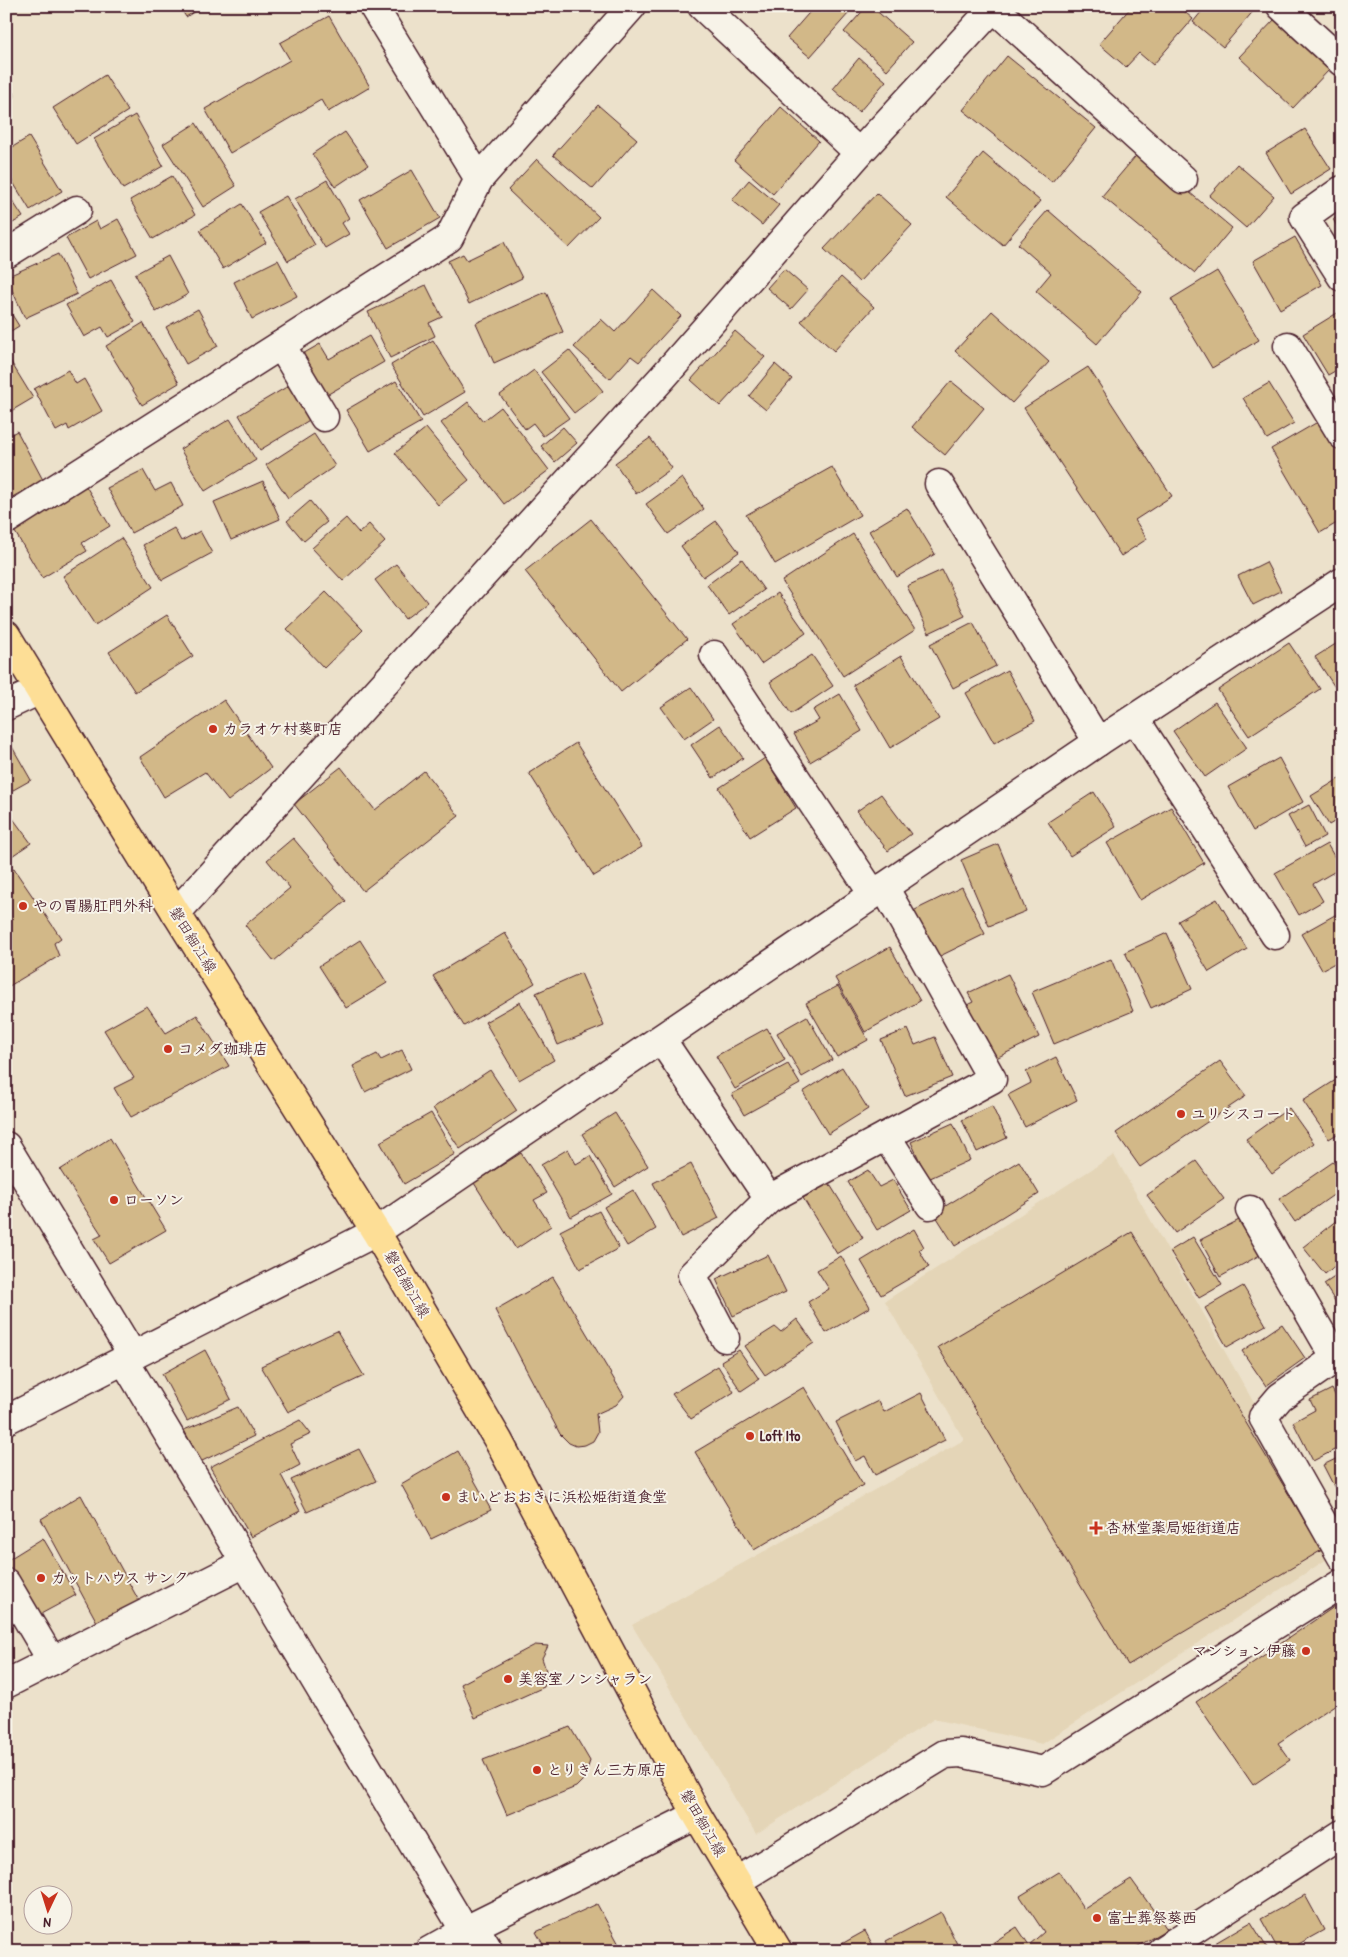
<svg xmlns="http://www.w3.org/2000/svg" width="1348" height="1957" font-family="'Patrick Hand','Klee One',sans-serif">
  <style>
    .built { fill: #e4d5b7 }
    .building { fill: #d2b888; stroke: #4a1f2b }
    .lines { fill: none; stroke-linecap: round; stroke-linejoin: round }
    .minor-casing { stroke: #4a1f2b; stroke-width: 31 }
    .major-casing { stroke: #4a1f2b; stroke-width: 31 }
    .minor { stroke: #f7f3e8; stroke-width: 28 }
    .major { stroke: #fdde96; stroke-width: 28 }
    .poi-dot { fill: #c8321e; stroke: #f7f3e8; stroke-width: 2 }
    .labels { text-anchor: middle; stroke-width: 4; stroke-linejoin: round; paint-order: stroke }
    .poi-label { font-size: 15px; font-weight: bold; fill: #4a1f2b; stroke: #f7f3e8; text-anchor: start }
    .street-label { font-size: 15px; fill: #4a1f2b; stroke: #f7f3e8 }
  </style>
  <rect width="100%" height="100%" fill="#ece1cb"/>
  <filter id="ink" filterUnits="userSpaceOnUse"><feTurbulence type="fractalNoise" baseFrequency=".02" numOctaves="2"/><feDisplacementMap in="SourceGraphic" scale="10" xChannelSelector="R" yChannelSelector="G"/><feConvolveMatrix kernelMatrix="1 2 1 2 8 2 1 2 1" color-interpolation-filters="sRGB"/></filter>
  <g filter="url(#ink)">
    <polygon class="built" points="1114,1155 1338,1552 1042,1744 934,1719 756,1834 632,1625 964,1440 885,1301"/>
    <g class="building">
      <polygon points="179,6 203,6 186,17"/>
      <polygon points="815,6 841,6 849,13 810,57 787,38"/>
      <polygon points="867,6 871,6 912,42 887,70 844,32"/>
      <polygon points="1132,6 1178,6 1193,19 1153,65 1139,53 1126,67 1099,44"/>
      <polygon points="1206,6 1252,6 1255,9 1223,47 1193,22"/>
      <polygon points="329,16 370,87 328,112 321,100 230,153 205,109 290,60 280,43"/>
      <polygon points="1275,19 1329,70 1293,108 1239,57"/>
      <polygon points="1007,56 1096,128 1052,182 963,110"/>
      <polygon points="859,58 886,81 859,112 833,89"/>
      <polygon points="105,75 128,111 76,144 53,108"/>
      <polygon points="6,81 15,96 6,102"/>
      <polygon points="598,105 637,139 593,189 553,155"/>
      <polygon points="781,107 819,141 773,194 734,160"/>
      <polygon points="135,115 163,166 123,189 94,139"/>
      <polygon points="196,123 236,186 203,207 163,144"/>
      <polygon points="1305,129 1331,169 1291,194 1266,153"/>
      <polygon points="345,132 368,165 335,187 312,154"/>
      <polygon points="29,137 62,191 30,210 6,171 6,151"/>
      <polygon points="1140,151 1232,228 1195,273 1102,196"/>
      <polygon points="983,153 1040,201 1003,245 946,197"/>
      <polygon points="537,159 599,217 569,248 508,190"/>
      <polygon points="1237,164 1274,196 1246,228 1209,196"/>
      <polygon points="412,170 440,218 388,248 360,200"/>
      <polygon points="172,176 195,215 153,239 130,200"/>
      <polygon points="327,180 349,218 342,223 349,234 325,248 295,199"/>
      <polygon points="749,180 779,205 762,225 732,200"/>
      <polygon points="6,191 23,217 6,227"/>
      <polygon points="877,193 912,225 859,282 824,249"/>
      <polygon points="286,196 315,245 288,261 258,212"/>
      <polygon points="242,204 266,243 223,269 200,230"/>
      <polygon points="1048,210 1142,292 1097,344 1036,291 1051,273 1018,244"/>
      <polygon points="1342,215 1342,236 1333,219"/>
      <polygon points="118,219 137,254 88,279 66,238 96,221 100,229"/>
      <polygon points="1295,237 1322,285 1280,309 1253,261"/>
      <polygon points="504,242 522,278 469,304 448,261 463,254 467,260"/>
      <polygon points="58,254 77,294 25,318 6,277"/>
      <polygon points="168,256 188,294 156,312 135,274"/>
      <polygon points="278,260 297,296 252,319 234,282"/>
      <polygon points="784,269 808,290 791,309 767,288"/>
      <polygon points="1217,271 1259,340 1212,368 1171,299"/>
      <polygon points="841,277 874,307 834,351 801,321"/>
      <polygon points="111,280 135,322 108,337 102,327 84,337 66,305"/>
      <polygon points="426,285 442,317 429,323 435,336 390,358 368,312"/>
      <polygon points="653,290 681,316 639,362 631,356 610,379 574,347 601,319 615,332"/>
      <polygon points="546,292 563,332 494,363 476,323"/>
      <polygon points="6,305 19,326 6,334"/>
      <polygon points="198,309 218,346 186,364 166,327"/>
      <polygon points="1342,310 1342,367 1328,375 1303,334"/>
      <polygon points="992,311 1049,362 1012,403 955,351"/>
      <polygon points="143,323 179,383 142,405 106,346"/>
      <polygon points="735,331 765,357 720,406 691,380"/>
      <polygon points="369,336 384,362 323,397 299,356 320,344 329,359"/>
      <polygon points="433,340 465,392 423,417 391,365"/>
      <polygon points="569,350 603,391 574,413 541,372"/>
      <polygon points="6,354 33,398 6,414"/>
      <polygon points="775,364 792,379 766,410 749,396"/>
      <polygon points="1088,367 1172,496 1135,520 1147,539 1121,556 1024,408"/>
      <polygon points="68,370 76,384 84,379 102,411 69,430 67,425 56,431 34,389"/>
      <polygon points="534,370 569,418 543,436 533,423 525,429 500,395"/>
      <polygon points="396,381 421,422 370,451 346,410"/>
      <polygon points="951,381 984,408 945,455 912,427"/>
      <polygon points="1269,383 1294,423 1267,439 1243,398"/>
      <polygon points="290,385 311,419 260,450 239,415"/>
      <polygon points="468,402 483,421 501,407 549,470 504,504 441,423"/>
      <polygon points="230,419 256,460 205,491 180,449"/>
      <polygon points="1321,420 1342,456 1342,520 1320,533 1271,449"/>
      <polygon points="563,427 577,443 555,462 541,446"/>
      <polygon points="426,428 469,480 438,505 395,453"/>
      <polygon points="17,431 43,480 7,500 6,437"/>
      <polygon points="314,434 335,466 288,498 266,465"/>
      <polygon points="650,438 672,468 636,494 615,463"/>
      <polygon points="832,467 860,515 775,564 746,515"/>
      <polygon points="143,470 155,491 171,483 183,506 131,533 107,488"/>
      <polygon points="682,478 704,509 668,534 646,504"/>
      <polygon points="263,481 280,519 231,540 214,502"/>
      <polygon points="84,483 110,526 82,543 87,551 42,578 12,527"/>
      <polygon points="310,501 327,522 304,541 287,521"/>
      <polygon points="907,508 935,554 897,577 869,531"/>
      <polygon points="346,518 359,533 369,524 385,542 343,581 312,548"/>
      <polygon points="591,519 687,639 621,692 525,571"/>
      <polygon points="716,521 739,552 703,577 681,546"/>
      <polygon points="174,528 181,541 200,531 212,553 162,580 143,545"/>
      <polygon points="853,534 915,630 843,676 782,581"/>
      <polygon points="121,538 153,587 95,625 63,576"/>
      <polygon points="742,559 764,590 729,615 707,585"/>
      <polygon points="1266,562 1281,591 1253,605 1238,576"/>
      <polygon points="396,564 427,602 405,619 375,580"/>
      <polygon points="942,570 965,616 929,633 907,586"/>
      <polygon points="326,592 363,630 324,668 287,629"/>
      <polygon points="778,593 806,633 761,664 733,624"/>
      <polygon points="167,615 193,656 135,692 109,652"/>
      <polygon points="973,622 996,666 953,688 930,644"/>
      <polygon points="1342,640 1342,698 1315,657"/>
      <polygon points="1289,643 1320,689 1249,736 1218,690"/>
      <polygon points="812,655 833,686 791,714 770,682"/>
      <polygon points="901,656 939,719 890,748 853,685"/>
      <polygon points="1007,670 1035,721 994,743 966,693"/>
      <polygon points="691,687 713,719 684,739 661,707"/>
      <polygon points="840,694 862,731 810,762 794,734 819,720 813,710"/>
      <polygon points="224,700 271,768 228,801 205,772 164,797 140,757"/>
      <polygon points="1215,702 1247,748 1205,777 1173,731"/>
      <polygon points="720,725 743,758 713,778 691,745"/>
      <polygon points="576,743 642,847 594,876 529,773"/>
      <polygon points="11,745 31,780 6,794 6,748"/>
      <polygon points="765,758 796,808 750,837 719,788"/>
      <polygon points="1279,758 1303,802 1253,831 1228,787"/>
      <polygon points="341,767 375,810 424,771 459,816 363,891 294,804"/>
      <polygon points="1342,777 1342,817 1329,825 1311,796"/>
      <polygon points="1094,792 1116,827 1070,856 1048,822"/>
      <polygon points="881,794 911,834 888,851 857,811"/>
      <polygon points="1309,805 1325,836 1305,847 1288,816"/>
      <polygon points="1171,807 1204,863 1140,900 1107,843"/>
      <polygon points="6,809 31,843 6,860"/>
      <polygon points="293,838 346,901 274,961 245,925 290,888 267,860"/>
      <polygon points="998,844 1026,911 989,926 961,860"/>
      <polygon points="1327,844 1341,868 1313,884 1323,901 1299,915 1275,873"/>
      <polygon points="14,869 61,938 54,943 59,956 6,988 6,873"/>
      <polygon points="962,887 985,934 936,958 913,911"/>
      <polygon points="1217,899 1247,949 1209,972 1178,921"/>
      <polygon points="1342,911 1342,959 1322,970 1301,934"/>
      <polygon points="505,933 535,983 464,1026 433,976"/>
      <polygon points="1167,933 1192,989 1151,1008 1125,952"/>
      <polygon points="360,940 387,983 346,1008 319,966"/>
      <polygon points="890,947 920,1001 865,1032 835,978"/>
      <polygon points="1111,959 1133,1011 1054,1044 1032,992"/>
      <polygon points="581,973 604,1026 558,1045 536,993"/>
      <polygon points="1008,974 1039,1037 992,1060 965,1006 973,1002 968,993"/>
      <polygon points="838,986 868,1040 837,1057 806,1003"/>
      <polygon points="520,1002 554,1060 519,1080 485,1022"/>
      <polygon points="147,1006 166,1033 197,1015 229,1066 131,1117 114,1088 134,1078 104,1030"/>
      <polygon points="807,1016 832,1060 802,1077 777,1033"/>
      <polygon points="767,1028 785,1060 735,1089 716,1056"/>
      <polygon points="908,1029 915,1045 935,1037 952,1077 905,1096 881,1040"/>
      <polygon points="402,1050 411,1069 365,1092 353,1066 377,1054 381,1060"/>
      <polygon points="1056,1057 1077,1100 1025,1127 1008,1095 1031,1083 1026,1072"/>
      <polygon points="1220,1061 1246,1096 1140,1167 1116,1133"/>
      <polygon points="788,1064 800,1084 744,1115 732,1094"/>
      <polygon points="842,1067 868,1109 828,1134 803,1092"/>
      <polygon points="490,1070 517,1111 460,1149 433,1108"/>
      <polygon points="1342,1076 1342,1131 1329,1139 1303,1101"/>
      <polygon points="992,1106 1007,1138 977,1152 962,1120"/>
      <polygon points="1289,1108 1314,1143 1272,1174 1246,1139"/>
      <polygon points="431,1113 455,1154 404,1184 380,1142"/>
      <polygon points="615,1113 648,1166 615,1187 582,1134"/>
      <polygon points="953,1123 970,1160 928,1179 911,1142"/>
      <polygon points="110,1138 166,1230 109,1263 94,1239 102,1235 60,1170"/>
      <polygon points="568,1149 576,1164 590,1156 612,1194 571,1217 541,1165"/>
      <polygon points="521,1153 547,1193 534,1200 551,1226 516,1249 474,1183"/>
      <polygon points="1019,1161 1039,1194 955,1246 934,1213"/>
      <polygon points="1196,1161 1224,1199 1175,1233 1147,1195"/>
      <polygon points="1333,1162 1342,1174 1342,1189 1295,1222 1279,1199"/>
      <polygon points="691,1164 719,1218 681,1237 653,1183"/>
      <polygon points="868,1170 879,1187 893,1180 911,1210 877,1230 848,1182"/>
      <polygon points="829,1183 863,1238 837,1254 803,1198"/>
      <polygon points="633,1190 656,1229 627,1246 604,1207"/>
      <polygon points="599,1211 619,1248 580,1269 560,1231"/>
      <polygon points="1342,1216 1342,1260 1325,1274 1303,1247"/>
      <polygon points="1241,1219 1260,1255 1220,1277 1200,1240"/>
      <polygon points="914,1229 924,1247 919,1250 929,1267 881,1295 861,1261"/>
      <polygon points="1132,1232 1322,1550 1128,1665 938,1347"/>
      <polygon points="1193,1237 1222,1285 1199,1298 1170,1251"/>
      <polygon points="768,1255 786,1292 733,1316 716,1279"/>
      <polygon points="841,1256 870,1307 826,1333 808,1302 829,1289 817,1270"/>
      <polygon points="1342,1272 1342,1312 1324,1284"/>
      <polygon points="553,1277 624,1396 616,1405 596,1414 598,1432 593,1441 585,1445 576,1446 569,1443 560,1434 495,1310"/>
      <polygon points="1243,1286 1266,1325 1227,1347 1205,1308"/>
      <polygon points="797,1319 814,1343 765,1375 745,1346 775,1327 781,1332"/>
      <polygon points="1282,1324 1305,1358 1266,1386 1242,1351"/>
      <polygon points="337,1331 364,1376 288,1412 261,1366"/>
      <polygon points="205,1350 231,1399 187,1421 162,1374"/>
      <polygon points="739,1350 759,1379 741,1391 721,1361"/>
      <polygon points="718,1366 734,1392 691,1419 672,1394"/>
      <polygon points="804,1387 863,1485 754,1550 695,1452"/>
      <polygon points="1332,1389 1342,1409 1342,1446 1313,1461 1293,1422 1315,1410 1310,1400"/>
      <polygon points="921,1393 945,1440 875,1475 865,1456 855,1461 836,1422 878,1401 884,1412"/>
      <polygon points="238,1407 254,1436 200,1462 184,1430"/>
      <polygon points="300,1420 311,1434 290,1444 300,1465 281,1475 300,1511 251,1537 210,1467"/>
      <polygon points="359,1449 376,1481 307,1512 291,1480"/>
      <polygon points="458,1451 491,1510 431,1539 401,1484"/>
      <polygon points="1342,1456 1342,1502 1323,1465"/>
      <polygon points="81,1495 139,1601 98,1624 41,1519"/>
      <polygon points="43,1538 76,1595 39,1615 6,1561"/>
      <polygon points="1341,1602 1342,1700 1278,1743 1290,1760 1253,1785 1196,1702"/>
      <polygon points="535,1645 548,1646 542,1658 547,1674 544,1687 475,1718 461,1684"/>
      <polygon points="570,1727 590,1761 584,1779 576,1787 507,1815 483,1760"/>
      <polygon points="1059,1872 1084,1909 1131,1879 1167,1929 1130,1951 995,1951 991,1944 1017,1927 1029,1945 1044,1932 1020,1896"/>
      <polygon points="1305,1895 1324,1930 1286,1951 1279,1951 1261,1919"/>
      <polygon points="597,1904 621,1948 615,1951 547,1951 536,1932"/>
      <polygon points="941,1912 960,1950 891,1951 886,1941"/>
      <polygon points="1251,1922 1269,1951 1219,1951 1215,1943"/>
      <polygon points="865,1931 876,1951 829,1951"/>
    </g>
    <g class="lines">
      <g class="minor-casing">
        <g id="minor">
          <polyline points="373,6 479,179"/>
          <polyline points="702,6 859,153"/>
          <polyline points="1281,6 1342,62"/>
          <polyline points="994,8 1183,179"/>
          <polyline points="1342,190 1304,217 1342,277"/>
          <polyline points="6,254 77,210"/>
          <polyline points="281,345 324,417"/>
          <polyline points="1288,346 1342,435"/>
          <polyline points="939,484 1098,742"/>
          <polyline points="6,520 449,238 479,179 632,6"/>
          <polyline points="714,655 873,894"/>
          <polyline points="6,706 40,690"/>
          <polyline points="1135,719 1275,935"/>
          <polyline points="176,913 663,377 859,153 995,6"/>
          <polyline points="661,1039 769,1199 992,1079 884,887"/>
          <polyline points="886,1136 930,1205"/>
          <polyline points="6,1146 133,1356"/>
          <polyline points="1250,1210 1336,1359"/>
          <polyline points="725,1338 692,1275 769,1199"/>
          <polyline points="1342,1354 1280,1397 1263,1417 1342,1557"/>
          <polyline points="124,1360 465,1931"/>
          <polyline points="6,1420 376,1232 1098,742 1342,582"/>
          <polyline points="6,1583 52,1661"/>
          <polyline points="6,1684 245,1563"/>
          <polyline points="737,1881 945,1754 961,1753 1043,1771 1342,1583"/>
          <polyline points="474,1926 489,1951"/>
          <polyline points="429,1951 474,1926 697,1815"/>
          <polyline points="1161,1951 1342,1834"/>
        </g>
      </g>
      <g class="major-casing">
        <polyline id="major" points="6,635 176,913 376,1232 498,1440 697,1815 778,1951"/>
      </g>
      <use href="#minor" class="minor"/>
      <use href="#major" class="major"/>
    </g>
  </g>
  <g class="poi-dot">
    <circle cx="213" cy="729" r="5"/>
    <circle cx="23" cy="906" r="5"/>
    <circle cx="168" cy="1049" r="5"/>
    <circle cx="1181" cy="1114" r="5"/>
    <circle cx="114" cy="1200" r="5"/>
    <circle cx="750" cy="1436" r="5"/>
    <circle cx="446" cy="1497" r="5"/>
    <path d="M1093.5 1520.5h5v5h5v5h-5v5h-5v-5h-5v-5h5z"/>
    <circle cx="41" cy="1578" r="5"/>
    <circle cx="1306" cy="1651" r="5"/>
    <circle cx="508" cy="1679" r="5"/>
    <circle cx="537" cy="1770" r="5"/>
    <circle cx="1097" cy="1918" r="5"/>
  </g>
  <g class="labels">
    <g class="poi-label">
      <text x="223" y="734">カラオケ村葵町店</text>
      <text x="33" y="911">やの胃腸肛門外科</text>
      <text x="178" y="1054">コメダ珈琲店</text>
      <text x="1191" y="1119">ユリシスコート</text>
      <text x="124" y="1205">ローソン</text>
      <text x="760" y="1441">Loft Ito</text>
      <text x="456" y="1502">まいどおおきに浜松姫街道食堂</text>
      <text x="1106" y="1533">杏林堂薬局姫街道店</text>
      <text x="51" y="1583">カットハウス サンク</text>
      <text x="1296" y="1656" text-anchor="end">マンション伊藤</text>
      <text x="518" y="1684">美容室ノンシャラン</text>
      <text x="547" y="1775">とりきん三方原店</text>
      <text x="1107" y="1923">富士葬祭葵西</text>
    </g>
    <g class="street-label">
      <text transform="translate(193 940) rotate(58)" y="5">磐田細江線</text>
      <text transform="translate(407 1284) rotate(60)" y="5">磐田細江線</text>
      <text transform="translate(703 1823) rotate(60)" y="5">磐田細江線</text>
    </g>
  </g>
  <rect width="1348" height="1957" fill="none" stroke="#f7f3e8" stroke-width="25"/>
  <rect x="12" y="12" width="1323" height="1932" fill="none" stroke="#4a1f2b" stroke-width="2" filter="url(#ink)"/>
  <g transform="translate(48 1910) rotate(184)"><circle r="24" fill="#f7f3e8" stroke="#b29e9c"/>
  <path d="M0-4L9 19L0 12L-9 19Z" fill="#c8321e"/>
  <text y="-8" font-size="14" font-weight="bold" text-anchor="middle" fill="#4a1f2b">N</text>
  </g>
</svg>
